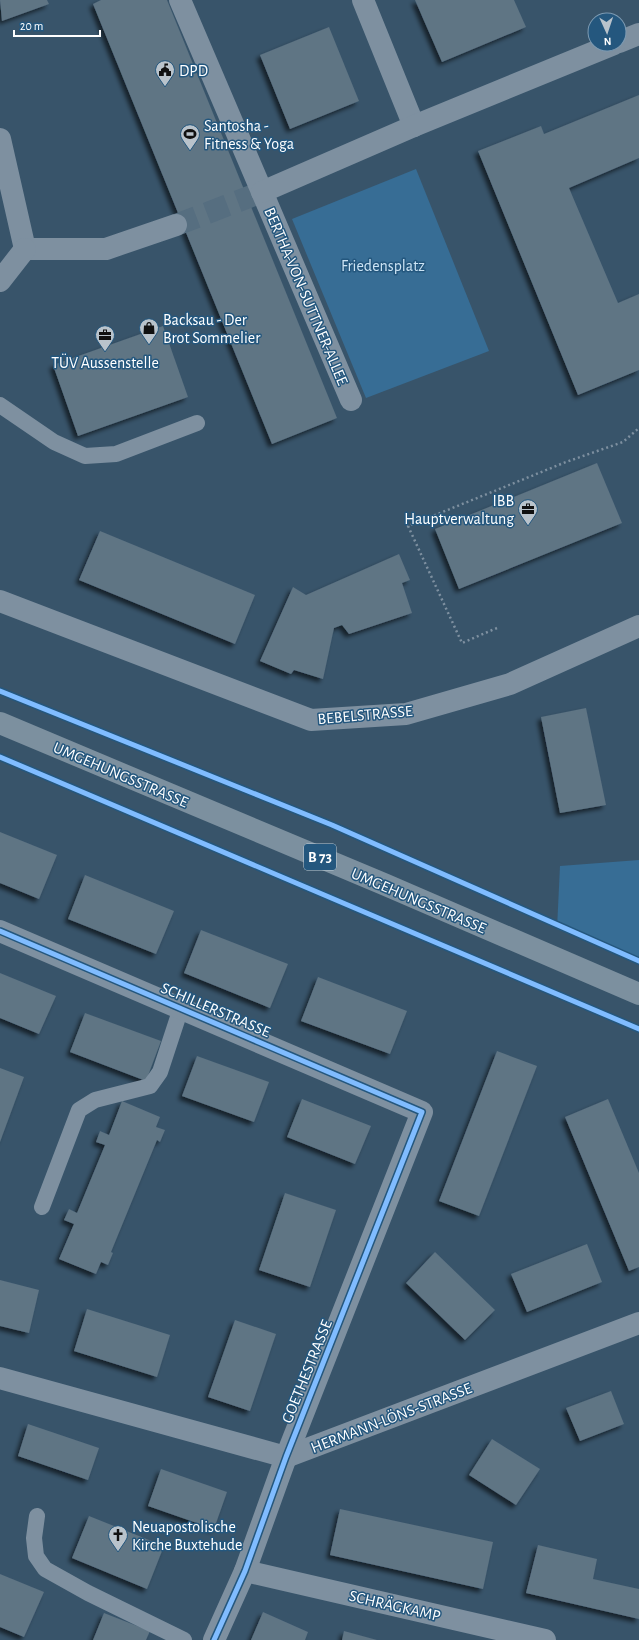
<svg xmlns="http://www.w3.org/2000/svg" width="639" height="1640" font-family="'Alegreya Sans',sans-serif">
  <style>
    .green { fill: #376d95 }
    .building { fill: #5e7484; filter: url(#shadow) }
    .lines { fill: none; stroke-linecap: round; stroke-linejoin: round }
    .street-tunnel { stroke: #566e80; stroke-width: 22; stroke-dasharray: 22 11; stroke-linecap: butt }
    .path { stroke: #7e90a0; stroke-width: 2.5; stroke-dasharray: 2 3; stroke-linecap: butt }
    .lane { stroke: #7e90a0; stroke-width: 16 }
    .street { stroke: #7e90a0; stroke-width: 22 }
    .primary { stroke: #7c909f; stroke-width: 22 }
    .cycleway-casing { stroke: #24577e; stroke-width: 8 }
    .cycleway { stroke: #80bcff; stroke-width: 5 }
    .labels { text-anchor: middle; stroke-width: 3; stroke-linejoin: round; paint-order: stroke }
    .shield { fill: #24577e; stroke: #bdcdd8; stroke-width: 1 }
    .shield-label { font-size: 15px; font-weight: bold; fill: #fff }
    .poi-label { font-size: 16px; fill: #fff; stroke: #24577e; text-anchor: start }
    .park-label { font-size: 16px; fill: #cce4f5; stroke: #24577e }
    .street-label { font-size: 16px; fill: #fff; stroke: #24577e }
  </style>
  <defs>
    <filter id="shadow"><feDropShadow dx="-3.5" dy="3.5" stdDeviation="2" flood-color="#0009"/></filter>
  </defs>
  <rect width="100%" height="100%" fill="#38546a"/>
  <g class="green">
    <polygon points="416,169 489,351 366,398 292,219"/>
    <polygon points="639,860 639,962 557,929 560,866"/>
  </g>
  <g class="building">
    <polygon points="0,0 47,0 49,4 2,21"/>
    <polygon points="101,0 167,0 337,418 272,444 93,4"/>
    <polygon points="415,0 514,0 526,27 442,62"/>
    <polygon points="329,27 359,101 290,129 260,55"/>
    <polygon points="639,95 639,158 569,188 618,303 639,294 639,370 578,395 478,151 541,126 544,134"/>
    <polygon points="163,326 188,397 78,436 53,365"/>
    <polygon points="597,463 622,523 459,589 435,529"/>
    <polygon points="100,531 255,595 235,644 79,580"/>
    <polygon points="399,554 410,580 402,583 412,613 349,634 342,625 334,628 323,679 294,670 291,674 260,661 293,587 306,595"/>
    <polygon points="586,708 606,805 560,813 541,717"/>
    <polygon points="0,832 57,855 39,899 0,883"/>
    <polygon points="85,875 174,911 156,954 68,919"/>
    <polygon points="201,930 288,964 270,1008 184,973"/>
    <polygon points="0,973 56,996 39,1034 0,1018"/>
    <polygon points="318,977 407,1011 390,1054 301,1021"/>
    <polygon points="85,1013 161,1041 146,1081 70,1052"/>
    <polygon points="497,1051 537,1066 479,1216 439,1201"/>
    <polygon points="197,1056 269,1082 254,1122 182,1096"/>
    <polygon points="0,1068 24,1077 0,1142"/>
    <polygon points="302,1099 371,1126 355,1164 287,1137"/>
    <polygon points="608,1099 639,1173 639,1267 629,1271 565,1117"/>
    <polygon points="122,1101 160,1117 156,1127 165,1130 160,1142 157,1140 111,1252 113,1253 108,1265 101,1262 96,1274 59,1259 74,1224 64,1220 69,1209 77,1213 105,1145 96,1142 100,1131 109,1135"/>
    <polygon points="285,1193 336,1210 310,1287 259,1270"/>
    <polygon points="587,1244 602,1282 527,1312 511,1274"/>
    <polygon points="435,1252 495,1310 465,1340 406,1283"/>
    <polygon points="0,1280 39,1290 29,1333 0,1326"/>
    <polygon points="87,1309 170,1335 157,1377 74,1351"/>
    <polygon points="235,1320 276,1334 250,1411 208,1397"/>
    <polygon points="611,1391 624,1424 580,1441 566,1408"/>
    <polygon points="28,1424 99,1448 88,1480 18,1456"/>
    <polygon points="492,1439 540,1469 516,1505 469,1475"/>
    <polygon points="161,1469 227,1492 214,1529 148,1506"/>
    <polygon points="340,1509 493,1542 483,1589 330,1555"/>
    <polygon points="89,1516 164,1546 147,1589 72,1558"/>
    <polygon points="538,1545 597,1559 593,1579 639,1589 639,1619 526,1593"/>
    <polygon points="0,1574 44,1592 24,1637 0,1627"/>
    <polygon points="263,1612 308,1632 305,1640 251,1640"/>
    <polygon points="104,1613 150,1631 146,1640 93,1640"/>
    <polygon points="344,1631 377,1640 342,1640"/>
  </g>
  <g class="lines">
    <polyline class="street-tunnel" points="176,225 262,192"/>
    <polyline class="path" points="497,628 462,643 408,526 566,462 623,442 639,428"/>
    <g class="lane">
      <polyline points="0,405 54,442 85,456 116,454 197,423"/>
      <polyline points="42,1207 79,1110 95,1100 150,1086 160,1072 181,1008"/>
      <polyline points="37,1516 34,1538 36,1556 45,1569 88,1593 184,1640"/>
    </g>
    <g class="street">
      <polyline points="180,0 351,400"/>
      <polyline points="363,0 414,126"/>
      <polyline points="619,42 639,34"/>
      <polyline points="0,139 25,249"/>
      <polyline points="262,192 414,126 614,44"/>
      <polyline points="25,249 106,249 176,225"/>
      <polyline points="0,281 25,249"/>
      <polyline points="0,601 311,720 406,714 510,684 639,626"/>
      <polyline points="0,931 422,1112 286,1457 245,1571 214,1640"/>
      <polyline points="0,1378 286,1457 639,1323"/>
      <polyline points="245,1571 545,1640"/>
    </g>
    <polyline class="primary" points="0,723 386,885 639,994"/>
    <g class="cycleway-casing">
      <g id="cycleway">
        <polyline points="0,691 332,825 639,961"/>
        <polyline points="0,757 639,1029"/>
        <polyline points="0,931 422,1112 286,1457 245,1571 214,1640"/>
      </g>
    </g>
    <use href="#cycleway" class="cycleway"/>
  </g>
  <defs>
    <g id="civic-pin" transform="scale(1)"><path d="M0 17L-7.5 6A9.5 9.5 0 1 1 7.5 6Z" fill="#b9c3cb" stroke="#24577e"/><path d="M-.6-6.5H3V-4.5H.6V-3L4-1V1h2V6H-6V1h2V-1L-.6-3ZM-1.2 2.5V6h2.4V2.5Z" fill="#111"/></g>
    <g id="stadium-pin" transform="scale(1)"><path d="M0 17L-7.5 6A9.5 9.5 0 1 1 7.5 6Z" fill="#b9c3cb" stroke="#24577e"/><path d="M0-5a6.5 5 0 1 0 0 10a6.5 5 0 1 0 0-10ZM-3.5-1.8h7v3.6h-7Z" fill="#111"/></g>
    <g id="shop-pin" transform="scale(1)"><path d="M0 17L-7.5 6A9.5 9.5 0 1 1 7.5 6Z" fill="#b9c3cb" stroke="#24577e"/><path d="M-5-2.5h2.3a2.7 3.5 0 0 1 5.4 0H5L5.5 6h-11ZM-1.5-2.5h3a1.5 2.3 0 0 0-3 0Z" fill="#111"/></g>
    <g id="office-pin" transform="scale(1)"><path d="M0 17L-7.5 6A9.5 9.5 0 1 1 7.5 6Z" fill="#b9c3cb" stroke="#24577e"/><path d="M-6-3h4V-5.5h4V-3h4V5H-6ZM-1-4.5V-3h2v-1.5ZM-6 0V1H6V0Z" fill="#111"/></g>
    <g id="church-pin" transform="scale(1)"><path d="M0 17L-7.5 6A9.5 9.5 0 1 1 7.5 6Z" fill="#b9c3cb" stroke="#24577e"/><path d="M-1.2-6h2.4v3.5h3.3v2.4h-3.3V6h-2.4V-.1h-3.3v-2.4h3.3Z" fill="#111"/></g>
  </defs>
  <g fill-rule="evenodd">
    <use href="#civic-pin" x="165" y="70"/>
    <use href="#stadium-pin" x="190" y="134"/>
    <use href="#shop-pin" x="149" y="328"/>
    <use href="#office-pin" x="105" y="335"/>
    <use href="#office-pin" x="528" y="509"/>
    <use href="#church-pin" x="118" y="1535"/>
  </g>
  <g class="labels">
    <rect class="shield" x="304" y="844" width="32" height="26" rx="3"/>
    <g class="shield-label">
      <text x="320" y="862">B 73</text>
    </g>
    <g class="poi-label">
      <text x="179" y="76">DPD</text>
      <text x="204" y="131">Santosha -<tspan x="204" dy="18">Fitness &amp; Yoga</tspan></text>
      <text x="163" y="325">Backsau - Der<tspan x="163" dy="18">Brot Sommelier</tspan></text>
      <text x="105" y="368" text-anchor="middle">TÜV Aussenstelle</text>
      <text x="514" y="506" text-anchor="end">IBB<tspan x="514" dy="18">Hauptverwaltung</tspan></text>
      <text x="132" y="1532">Neuapostolische<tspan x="132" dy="18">Kirche Buxtehude</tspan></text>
    </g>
    <g class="park-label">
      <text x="383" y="271">Friedensplatz</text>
    </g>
    <g class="street-label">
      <text transform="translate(307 296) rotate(67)" y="6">BERTHA-VON-SUTTNER-ALLEE</text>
      <text transform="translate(365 714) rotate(-5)" y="6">BEBELSTRASSE</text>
      <text transform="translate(121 774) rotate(23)" y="6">UMGEHUNGSSTRASSE</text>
      <text transform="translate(419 900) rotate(23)" y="6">UMGEHUNGSSTRASSE</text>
      <text transform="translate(216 1009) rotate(23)" y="6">SCHILLERSTRASSE</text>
      <text transform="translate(306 1371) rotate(-68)" y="6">GOETHESTRASSE</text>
      <text transform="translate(391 1417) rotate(-21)" y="6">HERMANN-LÖNS-STRASSE</text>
      <text transform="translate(395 1605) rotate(13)" y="6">SCHRÄGKAMP</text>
    </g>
  </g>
  <g transform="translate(607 32) rotate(177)"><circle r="19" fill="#24577e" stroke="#7c9ab2"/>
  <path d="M0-3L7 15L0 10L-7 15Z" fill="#b9c3cb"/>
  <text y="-6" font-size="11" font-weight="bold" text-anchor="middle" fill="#ffffff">N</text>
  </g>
  <path d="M14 30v6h86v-6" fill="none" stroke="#ffffff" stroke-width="2"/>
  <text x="20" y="30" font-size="12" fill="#ffffff" stroke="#24577e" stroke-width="3" paint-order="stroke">20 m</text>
</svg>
